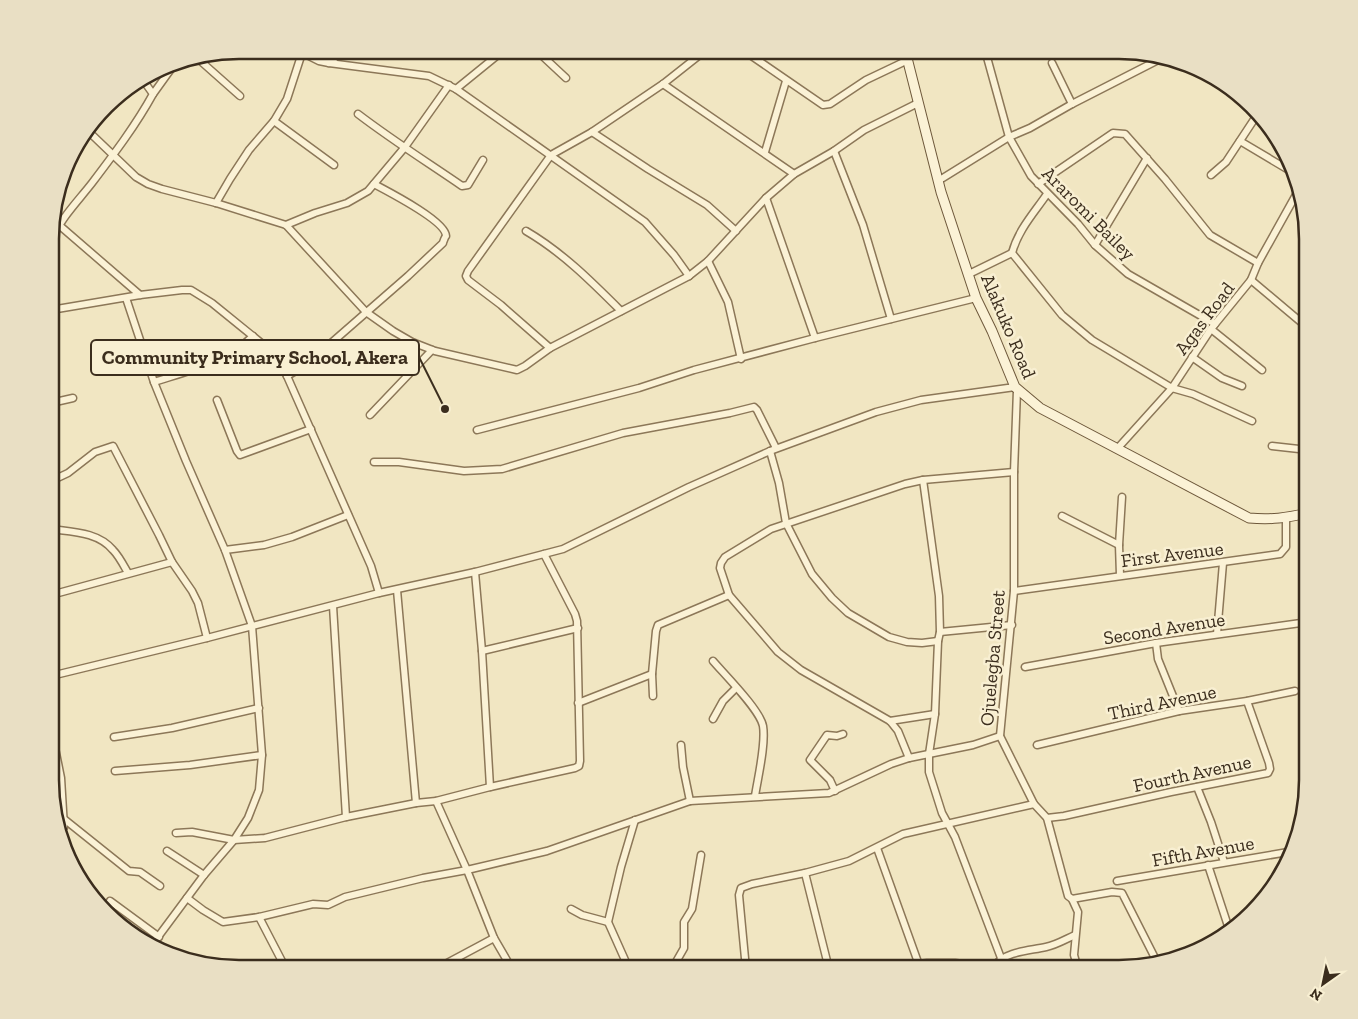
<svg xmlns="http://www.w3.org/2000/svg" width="1358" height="1019" font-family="'Zilla Slab',serif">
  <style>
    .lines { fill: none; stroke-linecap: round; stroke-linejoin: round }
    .minor-casing { stroke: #8c7758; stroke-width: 9 }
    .secondary-casing { stroke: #6e583b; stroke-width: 11 }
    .minor { stroke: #fbf2d6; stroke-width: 6 }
    .secondary { stroke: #fbf2d6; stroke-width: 9 }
    .labels { text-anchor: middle; stroke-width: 5; stroke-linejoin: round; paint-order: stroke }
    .street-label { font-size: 19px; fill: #3b2d1d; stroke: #f8efd2 }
    .rim { fill: none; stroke: #3b2d1d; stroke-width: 2.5 }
    .leader { fill: none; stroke: #3b2d1d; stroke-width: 2 }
    .callout-dot { fill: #3b2d1d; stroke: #f8efd2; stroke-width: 2 }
    .callout { fill: #f8efd2; stroke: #3b2d1d; stroke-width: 2 }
    .callout-label { font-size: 20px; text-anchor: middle; font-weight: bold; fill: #3b2d1d }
  </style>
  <rect width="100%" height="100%" fill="#f1e6c2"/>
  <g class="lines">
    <g class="minor-casing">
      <g id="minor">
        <polyline points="297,50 319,61 329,63 429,76 456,89 645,222 674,255 689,276"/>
        <polyline points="536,50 566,78"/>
        <polyline points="743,50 823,105 830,104 866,80 908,60"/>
        <polyline points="985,50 1009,137 1031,176 1078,224 1095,245 1128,274 1215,324"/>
        <polyline points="196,57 240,96"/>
        <polyline points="329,63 345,50"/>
        <polyline points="1052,63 1072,104"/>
        <polyline points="663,84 794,174"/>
        <polyline points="456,89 504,50"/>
        <polyline points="153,94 176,62"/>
        <path d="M358 114C392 140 427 162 462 186L468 185 483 160"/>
        <polyline points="274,121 334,165"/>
        <polyline points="87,130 136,177 148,184 162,189 216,203 286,225 366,312 393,331 412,342 435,351 517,370 525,366 550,348 689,276 708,261 766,198 794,174 834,151 864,130 918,103"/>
        <polyline points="592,132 648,169 707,205 736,231"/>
        <polyline points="1240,141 1292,172"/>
        <polyline points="834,151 863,225 891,319"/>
        <polyline points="765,152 786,81"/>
        <polyline points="1211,175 1226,162 1257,115"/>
        <polyline points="938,181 1009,137 1030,128 1072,104 1162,58"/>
        <polyline points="1038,184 1113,133 1125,134 1165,179 1210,235 1258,263"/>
        <path d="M1047 194C1034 213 1018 230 1012 253L1062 315 1092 340 1172 388 1193 394 1252 421"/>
        <polyline points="766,198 815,338"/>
        <polyline points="216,203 230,179 249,150 274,121 287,99 302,53"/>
        <polyline points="59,225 140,295"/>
        <polyline points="286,225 315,213 347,203 368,191 405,147 449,85"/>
        <path d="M526 231C562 252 591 281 621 311"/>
        <path d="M52 239C61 218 78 201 92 183 114 154 136 125 153 94L143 80"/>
        <polyline points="1095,245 1147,158"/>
        <polyline points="708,261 728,302 741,359"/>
        <polyline points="969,274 1012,253"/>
        <polyline points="1251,280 1308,328"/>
        <polyline points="126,298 154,382 186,461 225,550 252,626 262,755 259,790 248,818 234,840 204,875 152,945"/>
        <polyline points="51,310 140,295 182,290 191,290 212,303 265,346 282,366 287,376 371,566 379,593"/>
        <polyline points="1211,329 1262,370"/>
        <polyline points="550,348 501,305 468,280 466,276 468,271 551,155 592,132 663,84 706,50"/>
        <polyline points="1192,357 1222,378 1242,386"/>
        <path d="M287 376 306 365 408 276 443 243C443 242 445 237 446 236 446 221 387 191 374 184"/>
        <path d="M154 382C188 371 227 362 253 336"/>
        <polyline points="1017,390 1014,472 1014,591 1000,736 1034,804 1047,818 1068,896 1072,899 1078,912 1074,955 1078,969"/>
        <polyline points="217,400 237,451 240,455 311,429"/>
        <polyline points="51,403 73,398"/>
        <polyline points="370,415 432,350"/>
        <polyline points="477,430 639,388 694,370 815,338 976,298"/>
        <polyline points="1272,446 1308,450"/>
        <polyline points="1117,449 1172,388 1211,329 1251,280 1258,263 1297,193"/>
        <polyline points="770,451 779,483 786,523 812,574 832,598 848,613 889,637 907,642 922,643 938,641"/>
        <polyline points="374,462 399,462 464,471 502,469 623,433 730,413 754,407 757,410 776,448"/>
        <polyline points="923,480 939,596 940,632 938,641 935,714 929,754 929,772 942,813 955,837 1001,958"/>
        <polyline points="51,481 68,473 95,452 113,446 159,535 172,562 192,591 198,603 207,638"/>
        <polyline points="1062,516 1119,545"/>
        <path d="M51 529C73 532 98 532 113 550 119 556 124 566 128 573"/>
        <polyline points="225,550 264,545 292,537 348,515"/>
        <polyline points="475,572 482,651 490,787"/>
        <polyline points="1120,575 1119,545 1122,497"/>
        <polyline points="397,590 416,803"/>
        <polyline points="1014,591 1280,554 1286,547 1286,518"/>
        <polyline points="51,595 172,562"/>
        <polyline points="333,606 346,817"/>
        <polyline points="940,632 1012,625"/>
        <polyline points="1217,634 1223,563"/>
        <polyline points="1156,643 1158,659 1179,711"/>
        <polyline points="482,651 578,628"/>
        <path d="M713 661C725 675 760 710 763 726 766 744 758 777 755 796"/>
        <polyline points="1025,667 1156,643 1308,622"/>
        <polyline points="51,676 207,638 379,593 475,572 563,549 689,487 770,451 876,412 921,400 1015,387"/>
        <polyline points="653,696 652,674 656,631 658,625 729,595"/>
        <polyline points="578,703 652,674"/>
        <polyline points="713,719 723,701 736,688"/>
        <polyline points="890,721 935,714"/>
        <polyline points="51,728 61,778 64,827 60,828"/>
        <polyline points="114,737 172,728 259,708"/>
        <polyline points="681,745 683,767 690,801"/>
        <polyline points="1037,745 1179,711 1247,701 1295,691"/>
        <polyline points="909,758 898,731 890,721 801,670 778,652 729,595 720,568 721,563 725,557 771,529 905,484 923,480 1014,472"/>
        <polyline points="115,771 190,765 262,755"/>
        <polyline points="1197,787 1211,822 1224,862"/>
        <polyline points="835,791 830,780 810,760 827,735 837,736 843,734"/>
        <polyline points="436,801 467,870 494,938 512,969"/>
        <polyline points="1047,818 1064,816 1171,792 1268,773 1270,769 1269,763 1247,701"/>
        <polyline points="64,819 129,871 140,872 160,886"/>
        <polyline points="176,833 192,832 234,840 265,838 346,817 416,803 436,801 490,787 575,768 579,766 580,761 577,621 575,614 544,554"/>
        <polyline points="877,848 919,965"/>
        <polyline points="167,851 204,875"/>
        <polyline points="1208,865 1229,929"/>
        <polyline points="805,873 829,969"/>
        <polyline points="1117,881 1294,851"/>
        <polyline points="187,898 203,910 223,922 259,917 313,904 328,905 345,897 423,878 467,870 547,851 690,801 829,793 891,764 909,758 973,745 1000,736"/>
        <polyline points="1072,899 1112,892 1122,893 1156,960"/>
        <polyline points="110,901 159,937"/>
        <polyline points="571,909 582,915 608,922"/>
        <polyline points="259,917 286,969"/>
        <polyline points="436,969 494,938"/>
        <polyline points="629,969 608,922 621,867 635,820"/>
        <polyline points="668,969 676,962 684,948 684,922 692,909 701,855"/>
        <polyline points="746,969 739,895 741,888 752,884 805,873 849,861 903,834 1034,804"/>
        <path d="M875 969 927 963H955L987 967 995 965C1007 951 1028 951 1046 947 1056 945 1066 939 1075 935"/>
      </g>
    </g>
    <g class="secondary-casing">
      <path id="secondary" d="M905 50 941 192 976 298 992 331 1015 387 1040 408 1249 518C1271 520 1286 518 1308 513"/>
    </g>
    <use href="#minor" class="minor"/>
    <use href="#secondary" class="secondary"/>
  </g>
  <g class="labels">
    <g class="street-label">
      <text transform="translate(1089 213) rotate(45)" y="7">Araromi Bailey</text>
      <text transform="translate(1204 318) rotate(-53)" y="7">Agas Road</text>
      <text transform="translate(1009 326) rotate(67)" y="7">Alakuko Road</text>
      <text transform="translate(1172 554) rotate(-7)" y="7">First Avenue</text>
      <text transform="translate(1164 628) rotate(-9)" y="7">Second Avenue</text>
      <text transform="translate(992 658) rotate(-85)" y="7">Ojuelegba Street</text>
      <text transform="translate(1162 702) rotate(-12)" y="7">Third Avenue</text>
      <text transform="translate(1192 773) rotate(-12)" y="7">Fourth Avenue</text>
      <text transform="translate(1203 851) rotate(-10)" y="7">Fifth Avenue</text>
    </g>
  </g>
  <path d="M0 0H1358V1019H0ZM239 59H1119A180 180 0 0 1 1299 239V780A180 180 0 0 1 1119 960H239A180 180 0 0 1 59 780V239A180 180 0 0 1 239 59Z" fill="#e9dfc4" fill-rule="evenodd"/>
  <path class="rim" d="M239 59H1119A180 180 0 0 1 1299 239V780A180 180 0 0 1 1119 960H239A180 180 0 0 1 59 780V239A180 180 0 0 1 239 59Z"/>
  <path class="leader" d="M445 409L419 357"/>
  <circle class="callout-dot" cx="445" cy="409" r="5"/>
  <rect class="callout" x="91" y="340" width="328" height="35" rx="5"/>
  <g class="callout-label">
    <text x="255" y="364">Community Primary School, Akera</text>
  </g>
  <g transform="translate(1323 984) rotate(213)" stroke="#f8efd2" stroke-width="4" paint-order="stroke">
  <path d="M0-4L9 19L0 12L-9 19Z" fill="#3b2d1d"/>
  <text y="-8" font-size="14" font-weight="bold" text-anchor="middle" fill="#3b2d1d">N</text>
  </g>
</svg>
